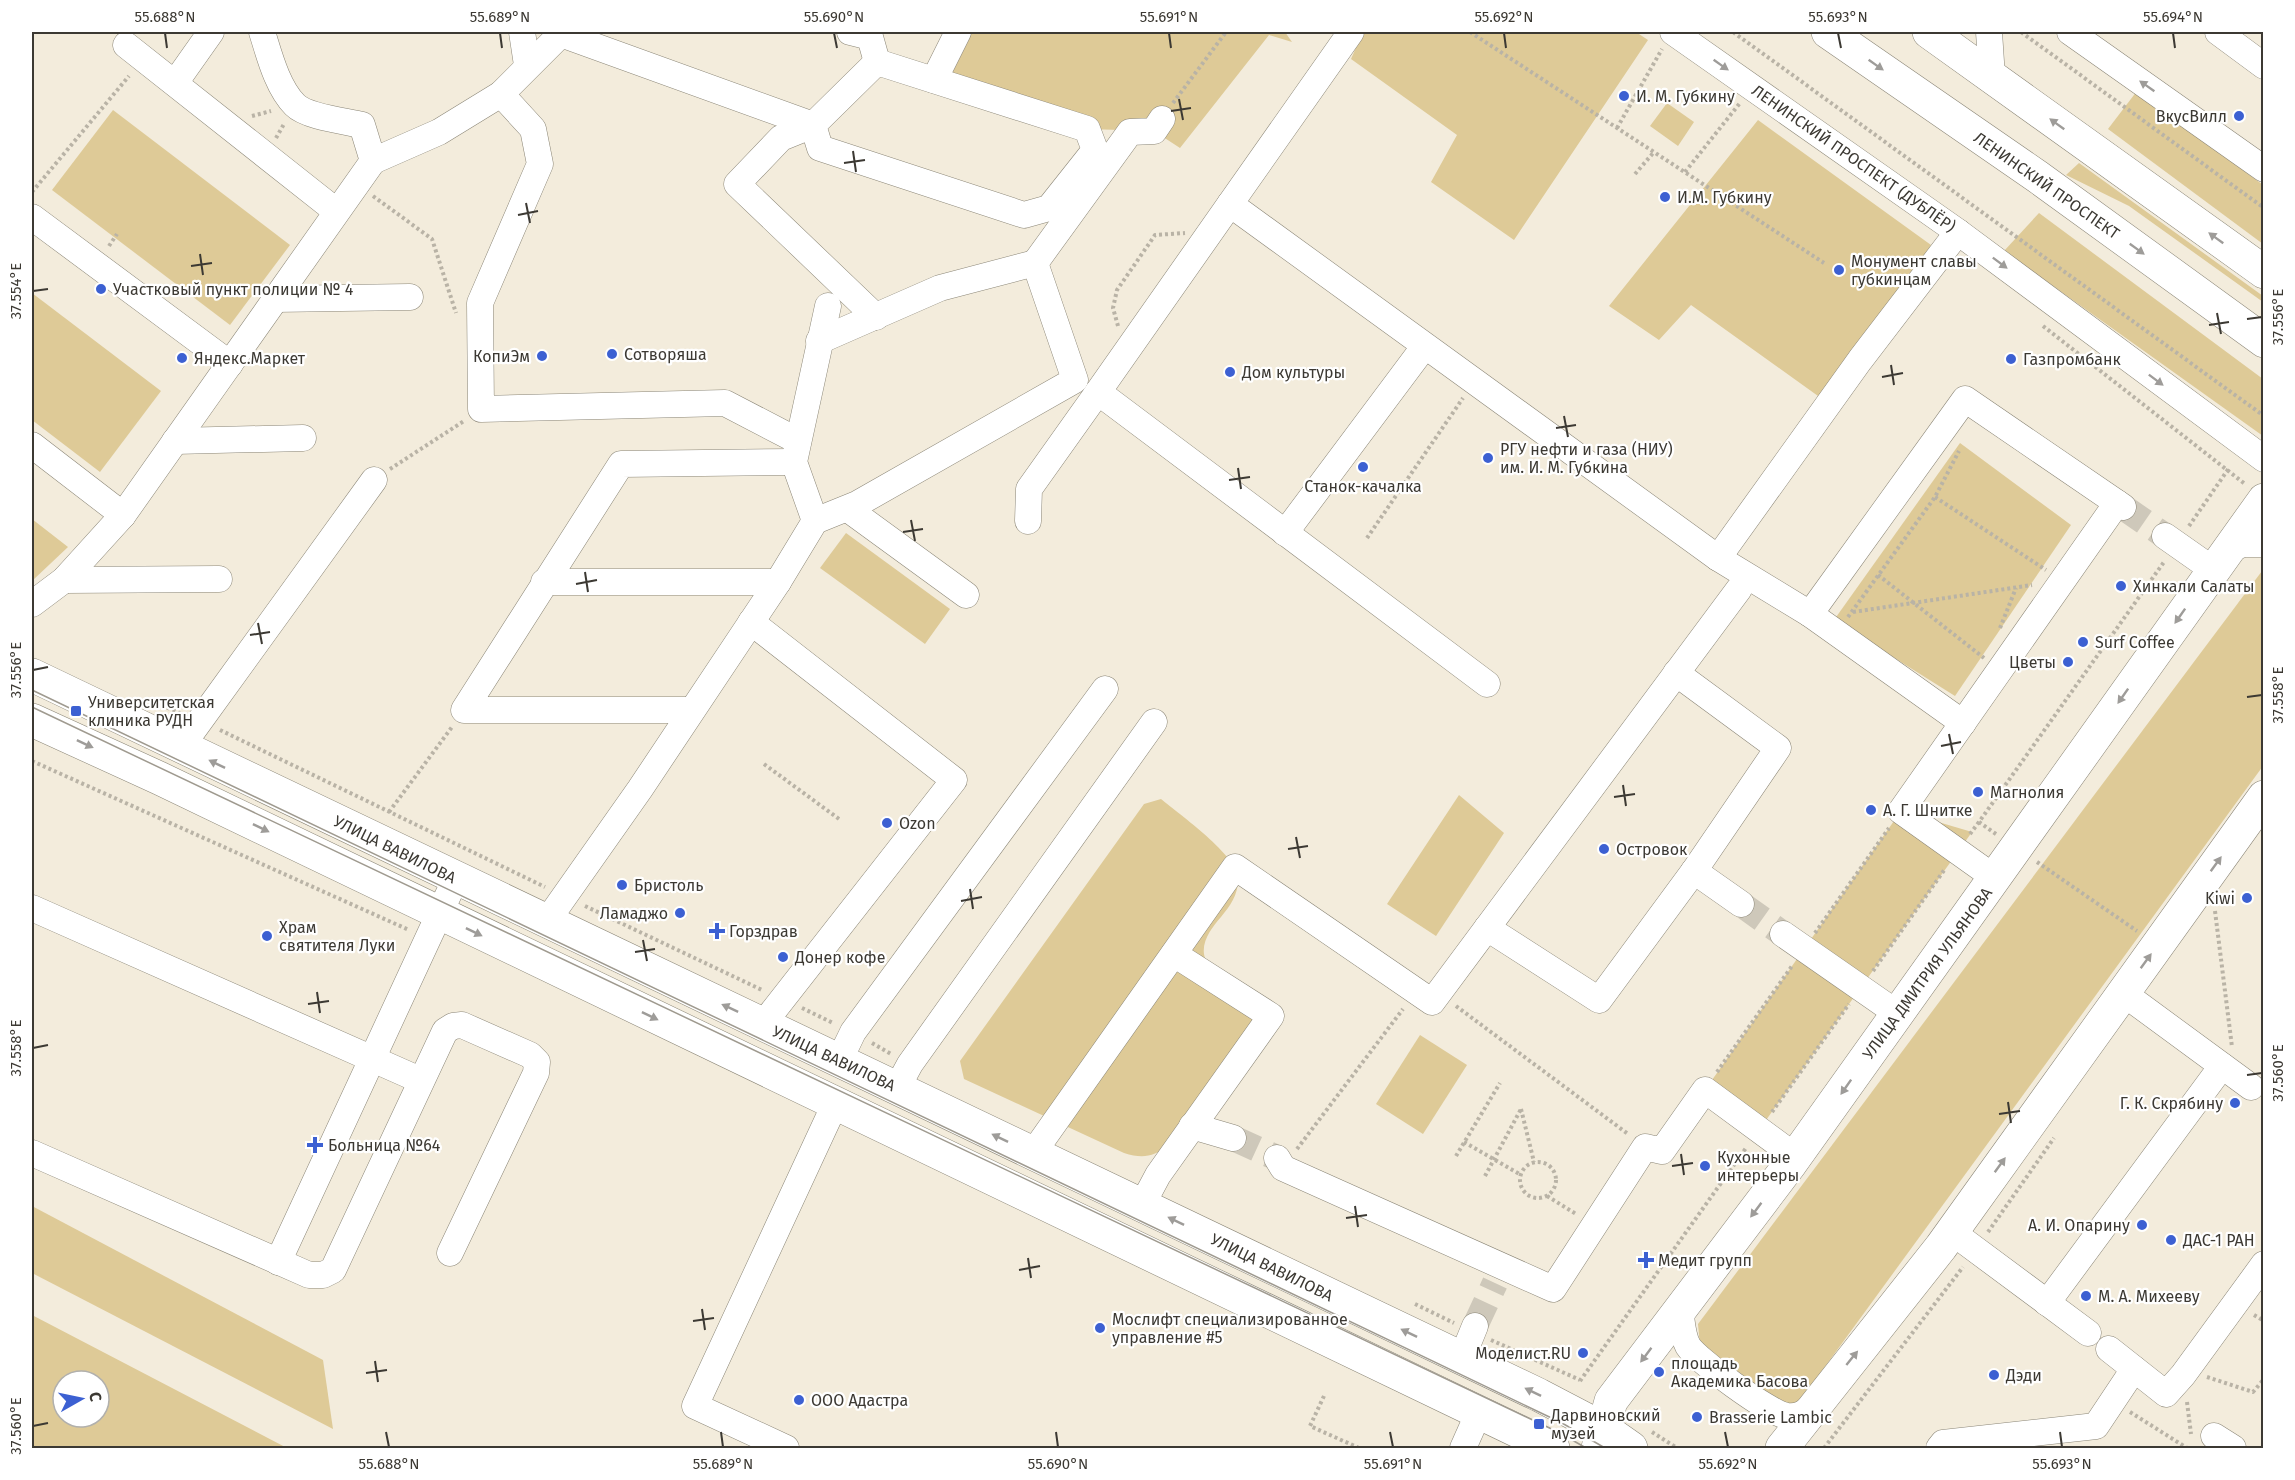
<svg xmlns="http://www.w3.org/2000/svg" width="2295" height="1480" font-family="'Fira Sans',sans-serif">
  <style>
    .green { fill: #deca97; fill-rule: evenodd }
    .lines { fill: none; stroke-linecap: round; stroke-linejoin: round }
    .minor-tunnel { stroke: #cec8ba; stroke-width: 26; stroke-dasharray: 26 13; stroke-linecap: butt }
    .minor-casing { stroke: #8b8677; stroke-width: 27 }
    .major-casing { stroke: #8b8677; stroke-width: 34 }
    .path { stroke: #b9b3a6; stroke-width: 4; stroke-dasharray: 3 3; stroke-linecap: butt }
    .minor { stroke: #fff; stroke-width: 26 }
    .major { stroke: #fff; stroke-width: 33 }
    .tram { stroke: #9f9a8f; stroke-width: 1.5 }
    .oneway { fill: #9e9c99 }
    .ticks { fill: none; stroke: #3c3933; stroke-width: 2 }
    .poi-dot { fill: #3c60d2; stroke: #fff; stroke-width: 2 }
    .labels { text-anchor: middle; stroke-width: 4.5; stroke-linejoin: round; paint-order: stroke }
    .poi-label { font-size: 16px; fill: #3c3933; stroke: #fff; text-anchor: start }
    .street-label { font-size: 16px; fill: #3c3933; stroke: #fff }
    .neatline { fill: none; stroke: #3c3933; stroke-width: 2 }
    .ticks-label { font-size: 15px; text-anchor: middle; fill: #3c3933 }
  </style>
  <rect width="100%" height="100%" fill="#f3ecdc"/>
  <g class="green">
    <polygon points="958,32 1285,32 1292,42 1269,35 1180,148 1154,131 1087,129 934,80"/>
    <polygon points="1363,32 1636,32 1648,40 1514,240 1431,182 1457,135 1351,59"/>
    <polygon points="2137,91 2263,185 2263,244 2108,129"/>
    <polygon points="1667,103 1694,122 1678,146 1650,126"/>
    <polygon points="113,110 290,245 230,325 52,190"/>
    <polygon points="1758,120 1931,245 1825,401 1691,305 1659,340 1609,306"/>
    <polygon points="2079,163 2263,296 2263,302 2129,206 2066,175"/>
    <polygon points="2039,213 2263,379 2263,436 2004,251"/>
    <polygon points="32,293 161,391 100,472 32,420"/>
    <polygon points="1960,443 2071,525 1955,696 1834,620"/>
    <polygon points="32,519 68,547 32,581"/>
    <polygon points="846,533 950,609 925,644 820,568"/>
    <polygon points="2262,571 2263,766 1797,1405 1777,1404 1700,1346 1698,1324"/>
    <polygon points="1459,795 1504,833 1436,936 1387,904"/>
    <path d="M1161 799C1180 815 1239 856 1238 880 1238 895 1230 906 1221 917 1213 926 1202 940 1204 954 1209 986 1271 965 1251 1027L1169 1145C1153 1157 1143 1159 1124 1153L964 1079 960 1061 1144 804Z"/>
    <polygon points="1901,811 1972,832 1759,1130 1705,1090"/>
    <polygon points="1420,1035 1467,1065 1423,1134 1376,1104"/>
    <polygon points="32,1206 323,1360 333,1429 32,1273"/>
    <path d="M32 1315 287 1448H32ZM63 1381H99V1417H63Z"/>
  </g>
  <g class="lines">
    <g class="minor-tunnel">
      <polyline points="2123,507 2165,536"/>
      <polyline points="1741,904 1783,934"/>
      <polyline points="1233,1138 1277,1158"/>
      <polyline points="1475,1326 1495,1283"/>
    </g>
    <g class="minor-casing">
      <g id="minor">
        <polyline points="522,32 527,65"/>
        <polyline points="850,32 870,37 877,62"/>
        <polyline points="1351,32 1230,204 1718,558 1860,360 1958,232"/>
        <polyline points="1673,32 1958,232 2264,459"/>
        <polyline points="1989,32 1992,77"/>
        <polyline points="2070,32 2264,169"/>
        <polyline points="2218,32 2264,66"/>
        <polyline points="126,45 336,211"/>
        <polyline points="934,80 958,32"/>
        <polyline points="175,83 211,32"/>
        <polyline points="501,94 533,129 540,164 480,303 481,409 725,403 798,441"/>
        <polyline points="373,161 439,132 501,94 561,34 813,125 877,62 1087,129 1095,150 1049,208 1024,215 820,148 813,125 781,138 737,184 876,317"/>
        <polyline points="1230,204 1098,392 1487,684"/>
        <polyline points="32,217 230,364"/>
        <polyline points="1035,263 1130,132 1154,131 1162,119"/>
        <polyline points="274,299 410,297"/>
        <polyline points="175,441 303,438"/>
        <polyline points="32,445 123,515"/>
        <polyline points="848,509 966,595"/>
        <polyline points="815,521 794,462 828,306"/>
        <polyline points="1028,521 1029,489 1098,392"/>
        <polyline points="1285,533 1424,347"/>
        <polyline points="2165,536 2212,569"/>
        <polyline points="2226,551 2243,544 2264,544"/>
        <polyline points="1718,558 1810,614 1965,399 2123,507"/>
        <polyline points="64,580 219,579"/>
        <polyline points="544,582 778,582"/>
        <path d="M32 604 64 580 123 515 373 161 362 125C345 121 307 117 295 105 277 87 269 54 262 32"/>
        <polyline points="1810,614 1963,723"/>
        <polyline points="751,622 954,780 763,1024"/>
        <polyline points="692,710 464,710 621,464 794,462"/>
        <polyline points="181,747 374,480"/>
        <polyline points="1694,871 1741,904"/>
        <polyline points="1995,878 1901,811 2117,503"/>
        <polyline points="32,908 420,1080"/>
        <polyline points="547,921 640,789 778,582 815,521 857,504 1075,380 1035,263 940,288 819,341"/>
        <polyline points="1487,928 1599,1000 1694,871 1778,748 1676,673"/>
        <polyline points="1783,934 1898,1014"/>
        <polyline points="2123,993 2251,1087"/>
        <polyline points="839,1061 853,1032 1105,689"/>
        <polyline points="897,1088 910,1064 1154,722"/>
        <polyline points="1192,1126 1233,1138"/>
        <polyline points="32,1153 309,1275 323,1275 333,1270 445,1031 453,1026 462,1025 530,1055 537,1062 536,1073 450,1253"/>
        <polyline points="1033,1153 1235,867 1432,1002 1739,589"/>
        <polyline points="1277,1158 1283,1168 1553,1289 1645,1147 1662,1151 1705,1090 1796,1157"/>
        <polyline points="1142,1205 1158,1175 1271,1016 1174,954"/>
        <polyline points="1952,1232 2088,1333"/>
        <polyline points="278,1262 456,878"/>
        <polyline points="2047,1303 2222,1066"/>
        <path d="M1680 1309C1682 1321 1682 1335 1688 1346 1697 1360 1770 1414 1787 1416 1799 1418 1807 1411 1815 1404"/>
        <polyline points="2109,1349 2166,1394 2183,1375 2264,1264"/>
        <polyline points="1462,1358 1475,1326"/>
        <polyline points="2214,1436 2233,1448"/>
        <polyline points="786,1448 695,1406 835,1104"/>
        <polyline points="1463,1448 1479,1412"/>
        <polyline points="1939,1448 1943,1443 2096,1426 2134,1369"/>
      </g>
    </g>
    <g class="major-casing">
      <g id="major">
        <polyline points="1828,32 2038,177 2264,341"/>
        <polyline points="1929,32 2264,272"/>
        <polyline points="32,675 1539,1395 1604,1429 1631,1448"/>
        <polyline points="32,720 159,778 1553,1448"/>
        <polyline points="1598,1448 1611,1401 1791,1163 2264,500"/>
        <polyline points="1782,1448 1941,1247 2264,797"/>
      </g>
    </g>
    <g class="path">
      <polyline points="1470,32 1824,263"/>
      <polyline points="1733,32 2264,416"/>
      <polyline points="2021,32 2264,208"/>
      <polyline points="1173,103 1226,32"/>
      <polyline points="252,116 271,111"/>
      <polyline points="1617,128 1662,49"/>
      <polyline points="276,138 284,124"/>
      <polyline points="1685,172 1740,103"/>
      <polyline points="1635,174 1654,152"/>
      <polyline points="32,192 129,76"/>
      <polyline points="373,196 432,239 456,313"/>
      <polyline points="109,246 117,234"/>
      <polyline points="1118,326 1113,308 1117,290 1155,235 1185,233"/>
      <polyline points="2043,326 2245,484"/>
      <polyline points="390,469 464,421"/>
      <polyline points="1935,497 2046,570"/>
      <polyline points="2189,526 2229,468"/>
      <polyline points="1367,538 1463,398"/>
      <polyline points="1878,575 1984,658"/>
      <polyline points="1853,612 2032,585"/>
      <polyline points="1848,617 1935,497 1959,451"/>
      <polyline points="2000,628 2016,588"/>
      <polyline points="156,703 180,713"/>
      <polyline points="220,730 545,887"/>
      <polyline points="32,761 409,930"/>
      <polyline points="764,764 839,819"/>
      <polyline points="389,812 452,727"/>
      <polyline points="1970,834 1979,822"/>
      <polyline points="1996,834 1979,822 2164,562"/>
      <polyline points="2037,862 2137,931"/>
      <polyline points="585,906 762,990"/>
      <polyline points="2215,911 2232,1047"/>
      <polyline points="1815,933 1889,828"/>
      <polyline points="1873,971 1945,869"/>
      <polyline points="1456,1006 1628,1134"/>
      <polyline points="802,1008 833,1023"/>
      <polyline points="872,1043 891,1054"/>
      <polyline points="1717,1072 1792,966"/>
      <polyline points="1521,1109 1534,1162"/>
      <polyline points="1772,1112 1849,1004"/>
      <polyline points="1464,1142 1521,1175"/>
      <polyline points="1297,1149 1403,1009"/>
      <polyline points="1456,1156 1500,1083"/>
      <circle cx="1538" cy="1180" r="18"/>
      <polyline points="1485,1176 1521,1109"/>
      <polyline points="1547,1196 1576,1214"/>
      <polyline points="1988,1232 2054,1138"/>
      <polyline points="1415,1304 1454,1323"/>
      <polyline points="2254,1315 2264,1321"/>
      <polyline points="1491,1340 1580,1380"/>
      <polyline points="2207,1377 2253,1392 2264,1379"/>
      <polyline points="1580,1381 1746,1148"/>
      <polyline points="1324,1396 1310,1426 1359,1448"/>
      <polyline points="2187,1402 2191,1434"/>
      <polyline points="2130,1412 2187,1448"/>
      <polyline points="1652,1432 1677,1448"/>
      <polyline points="1824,1448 1963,1267"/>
    </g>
    <use href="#minor" class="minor"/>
    <use href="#major" class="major"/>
    <g class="tram">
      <polyline points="32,690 1562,1423 1605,1448"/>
      <polyline points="32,707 1560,1433 1586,1448"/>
    </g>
  </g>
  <defs><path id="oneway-solid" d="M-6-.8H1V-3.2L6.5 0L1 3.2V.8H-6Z" transform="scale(1.5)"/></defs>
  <g class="oneway">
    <use href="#oneway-solid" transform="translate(1721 65) rotate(35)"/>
    <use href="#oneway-solid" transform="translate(1876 65) rotate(35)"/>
    <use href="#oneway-solid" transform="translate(2147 86) rotate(-145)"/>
    <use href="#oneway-solid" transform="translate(2057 124) rotate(-144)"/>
    <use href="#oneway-solid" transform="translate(2216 238) rotate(-144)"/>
    <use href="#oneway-solid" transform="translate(2137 249) rotate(36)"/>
    <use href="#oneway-solid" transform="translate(2000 263) rotate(37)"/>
    <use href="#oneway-solid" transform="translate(2156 380) rotate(37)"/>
    <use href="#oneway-solid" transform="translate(2180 616) rotate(125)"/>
    <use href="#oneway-solid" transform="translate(2123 696) rotate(125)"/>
    <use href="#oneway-solid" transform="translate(85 744) rotate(25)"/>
    <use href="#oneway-solid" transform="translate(217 764) rotate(-154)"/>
    <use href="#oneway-solid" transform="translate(261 828) rotate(26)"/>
    <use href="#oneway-solid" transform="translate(2216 864) rotate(-54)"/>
    <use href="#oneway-solid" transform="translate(474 932) rotate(26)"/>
    <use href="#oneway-solid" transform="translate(2146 961) rotate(-54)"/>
    <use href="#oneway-solid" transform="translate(730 1008) rotate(-155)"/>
    <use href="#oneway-solid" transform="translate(650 1016) rotate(26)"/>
    <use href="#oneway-solid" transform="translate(1846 1087) rotate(125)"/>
    <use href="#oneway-solid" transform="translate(1000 1138) rotate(-154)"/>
    <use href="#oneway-solid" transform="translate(2000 1165) rotate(-54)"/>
    <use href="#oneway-solid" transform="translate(1756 1210) rotate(127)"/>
    <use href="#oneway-solid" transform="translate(1176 1221) rotate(-154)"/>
    <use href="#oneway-solid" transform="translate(1409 1333) rotate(-154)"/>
    <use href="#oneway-solid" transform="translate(1646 1355) rotate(127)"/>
    <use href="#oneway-solid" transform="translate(1852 1358) rotate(-51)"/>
    <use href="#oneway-solid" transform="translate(1533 1392) rotate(-154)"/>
  </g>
  <path class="ticks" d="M165 33 167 48M500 33 502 48M834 33 837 48M1169 33 1171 48M1504 33 1506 48M1838 33 1841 48M2173 33 2175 48M1179 99 1183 120M1171 111 1191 108M853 151 856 172M844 163 865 160M526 203 530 223M518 215 538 211M200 254 203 275M191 266 212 263M33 291 48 289M2217 313 2221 334M2247 319 2262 317M2209 325 2229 322M1891 365 1894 385M1882 377 1903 373M1564 416 1568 437M1556 428 1576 425M1238 468 1241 489M1229 480 1250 477M911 520 915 541M903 532 923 529M585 572 588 592M576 584 597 580M258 623 262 644M250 635 270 632M33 670 48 667M2247 697 2262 695M1949 734 1953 754M1941 746 1961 742M1623 785 1626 806M1614 797 1635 794M1296 837 1300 858M1288 849 1308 846M970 889 973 909M961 901 982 897M643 940 647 961M635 952 655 949M317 992 320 1013M308 1004 329 1001M33 1048 48 1045M2247 1075 2262 1073M2008 1102 2011 1123M1999 1114 2020 1111M1681 1154 1684 1175M1672 1166 1693 1163M1355 1206 1358 1227M1346 1218 1367 1215M1028 1258 1031 1278M1019 1270 1040 1266M702 1309 705 1330M693 1321 714 1318M375 1361 378 1382M366 1373 387 1370M33 1426 48 1423M386 1432 389 1447M721 1432 723 1447M1056 1432 1058 1447M1390 1432 1393 1447M1725 1432 1728 1447M2060 1432 2062 1447"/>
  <g class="poi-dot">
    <circle cx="1624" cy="96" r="6"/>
    <circle cx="2239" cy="116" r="6"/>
    <circle cx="1665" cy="197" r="6"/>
    <circle cx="1839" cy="270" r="6"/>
    <circle cx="101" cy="289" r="6"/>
    <circle cx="612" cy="354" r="6"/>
    <circle cx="542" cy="356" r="6"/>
    <circle cx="182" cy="358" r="6"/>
    <circle cx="2011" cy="359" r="6"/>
    <circle cx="1230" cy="372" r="6"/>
    <circle cx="1488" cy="458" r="6"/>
    <circle cx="1363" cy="467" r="6"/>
    <circle cx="2121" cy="586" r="6"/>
    <circle cx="2083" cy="642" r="6"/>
    <circle cx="2068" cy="662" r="6"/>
    <rect x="70" y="705" width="12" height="12" rx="3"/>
    <circle cx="1978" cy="792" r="6"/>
    <circle cx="1871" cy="810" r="6"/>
    <circle cx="887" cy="823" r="6"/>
    <circle cx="1604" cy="849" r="6"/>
    <circle cx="622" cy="885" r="6"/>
    <circle cx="2247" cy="898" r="6"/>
    <circle cx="680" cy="913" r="6"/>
    <path d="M714 922h6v6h6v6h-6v6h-6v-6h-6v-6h6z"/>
    <circle cx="267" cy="936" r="6"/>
    <circle cx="783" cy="957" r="6"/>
    <circle cx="2235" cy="1103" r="6"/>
    <path d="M312 1136h6v6h6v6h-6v6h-6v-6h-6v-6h6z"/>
    <circle cx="1705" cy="1166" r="6"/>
    <circle cx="2142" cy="1225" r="6"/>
    <circle cx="2171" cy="1240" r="6"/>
    <path d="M1643 1251h6v6h6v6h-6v6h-6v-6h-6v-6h6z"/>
    <circle cx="2086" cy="1296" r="6"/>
    <circle cx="1100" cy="1328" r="6"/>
    <circle cx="1583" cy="1353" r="6"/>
    <circle cx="1659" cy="1372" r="6"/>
    <circle cx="1994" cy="1375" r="6"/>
    <circle cx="799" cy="1400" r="6"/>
    <circle cx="1697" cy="1417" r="6"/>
    <rect x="1533" y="1418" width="12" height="12" rx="3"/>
  </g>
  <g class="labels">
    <g class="poi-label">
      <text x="1636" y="102">И. М. Губкину</text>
      <text x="2227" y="122" text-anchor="end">ВкусВилл</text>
      <text x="1677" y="203">И.М. Губкину</text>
      <text x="1851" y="267">Монумент славы<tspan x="1851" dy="18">губкинцам</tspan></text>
      <text x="113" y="295">Участковый пункт полиции № 4</text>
      <text x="624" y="360">Сотворяша</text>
      <text x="530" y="362" text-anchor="end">КопиЭм</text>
      <text x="194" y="364">Яндекс.Маркет</text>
      <text x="2023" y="365">Газпромбанк</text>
      <text x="1242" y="378">Дом культуры</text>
      <text x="1500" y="455">РГУ нефти и газа (НИУ)<tspan x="1500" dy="18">им. И. М. Губкина</tspan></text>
      <text x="1363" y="492" text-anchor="middle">Cтанок-качалка</text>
      <text x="2133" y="592">Хинкали Салаты</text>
      <text x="2095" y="648">Surf Coffee</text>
      <text x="2056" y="668" text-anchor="end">Цветы</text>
      <text x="88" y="708">Университетская<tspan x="88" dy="18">клиника РУДН</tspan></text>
      <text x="1990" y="798">Магнолия</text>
      <text x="1883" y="816">А. Г. Шнитке</text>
      <text x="899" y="829">Ozon</text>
      <text x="1616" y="855">Островок</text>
      <text x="634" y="891">Бристоль</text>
      <text x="2235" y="904" text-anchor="end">Kiwi</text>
      <text x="668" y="919" text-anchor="end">Ламаджо</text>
      <text x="279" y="933">Храм<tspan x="279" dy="18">святителя Луки</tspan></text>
      <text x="729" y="937">Горздрав</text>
      <text x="795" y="963">Донер кофе</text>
      <text x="2223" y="1109" text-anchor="end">Г. К. Скрябину</text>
      <text x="328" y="1151">Больница №64</text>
      <text x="1717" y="1163">Кухонные<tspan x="1717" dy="18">интерьеры</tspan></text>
      <text x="2130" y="1231" text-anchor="end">А. И. Опарину</text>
      <text x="2183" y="1246">ДАС-1 РАН</text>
      <text x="1658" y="1266">Медит групп</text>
      <text x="2098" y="1302">М. А. Михееву</text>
      <text x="1112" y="1325">Мослифт специализированное<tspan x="1112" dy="18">управление #5</tspan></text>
      <text x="1571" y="1359" text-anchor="end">Моделист.RU</text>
      <text x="1671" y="1369">площадь<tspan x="1671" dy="18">Академика Басова</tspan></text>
      <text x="2006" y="1381">Дэди</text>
      <text x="811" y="1406">ООО Адастра</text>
      <text x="1551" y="1421">Дарвиновский<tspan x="1551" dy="18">музей</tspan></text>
      <text x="1709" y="1423">Brasserie Lambic</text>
    </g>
    <g class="street-label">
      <text transform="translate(1854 158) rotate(35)" y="6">ЛЕНИНСКИЙ ПРОСПЕКТ (ДУБЛЁР)</text>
      <text transform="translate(2047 185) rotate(35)" y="6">ЛЕНИНСКИЙ ПРОСПЕКТ</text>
      <text transform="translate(395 849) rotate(26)" y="6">УЛИЦА ВАВИЛОВА</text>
      <text transform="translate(1927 973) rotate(-54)" y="6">УЛИЦА ДМИТРИЯ УЛЬЯНОВА</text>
      <text transform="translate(834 1058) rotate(25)" y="6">УЛИЦА ВАВИЛОВА</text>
      <text transform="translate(1272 1267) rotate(26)" y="6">УЛИЦА ВАВИЛОВА</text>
    </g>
  </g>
  <rect width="2295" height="1480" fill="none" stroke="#ffffff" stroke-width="66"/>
  <g transform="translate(81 1399) rotate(81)"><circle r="28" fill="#ffffff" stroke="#b1b0ad" stroke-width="1.5"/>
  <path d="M0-4.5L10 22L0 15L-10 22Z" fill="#3c60d2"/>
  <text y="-9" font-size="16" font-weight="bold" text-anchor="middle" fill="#3c3933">С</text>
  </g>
  <rect x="33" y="33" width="2229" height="1414" class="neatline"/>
  <g class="ticks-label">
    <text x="165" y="22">55.688°N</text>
    <text x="500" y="22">55.689°N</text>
    <text x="834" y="22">55.690°N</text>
    <text x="1169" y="22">55.691°N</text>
    <text x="1504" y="22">55.692°N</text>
    <text x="1838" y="22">55.693°N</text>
    <text x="2173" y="22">55.694°N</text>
    <text transform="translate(16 291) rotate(-90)" y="5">37.554°E</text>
    <text transform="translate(2278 317) rotate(-90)" y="5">37.556°E</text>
    <text transform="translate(16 670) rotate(-90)" y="5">37.556°E</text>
    <text transform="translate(2278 695) rotate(-90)" y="5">37.558°E</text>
    <text transform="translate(16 1048) rotate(-90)" y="5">37.558°E</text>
    <text transform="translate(2278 1073) rotate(-90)" y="5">37.560°E</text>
    <text transform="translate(16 1426) rotate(-90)" y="5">37.560°E</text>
    <text x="389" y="1469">55.688°N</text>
    <text x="723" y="1469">55.689°N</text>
    <text x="1058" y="1469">55.690°N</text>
    <text x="1393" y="1469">55.691°N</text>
    <text x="1728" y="1469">55.692°N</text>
    <text x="2062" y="1469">55.693°N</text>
  </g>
</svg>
